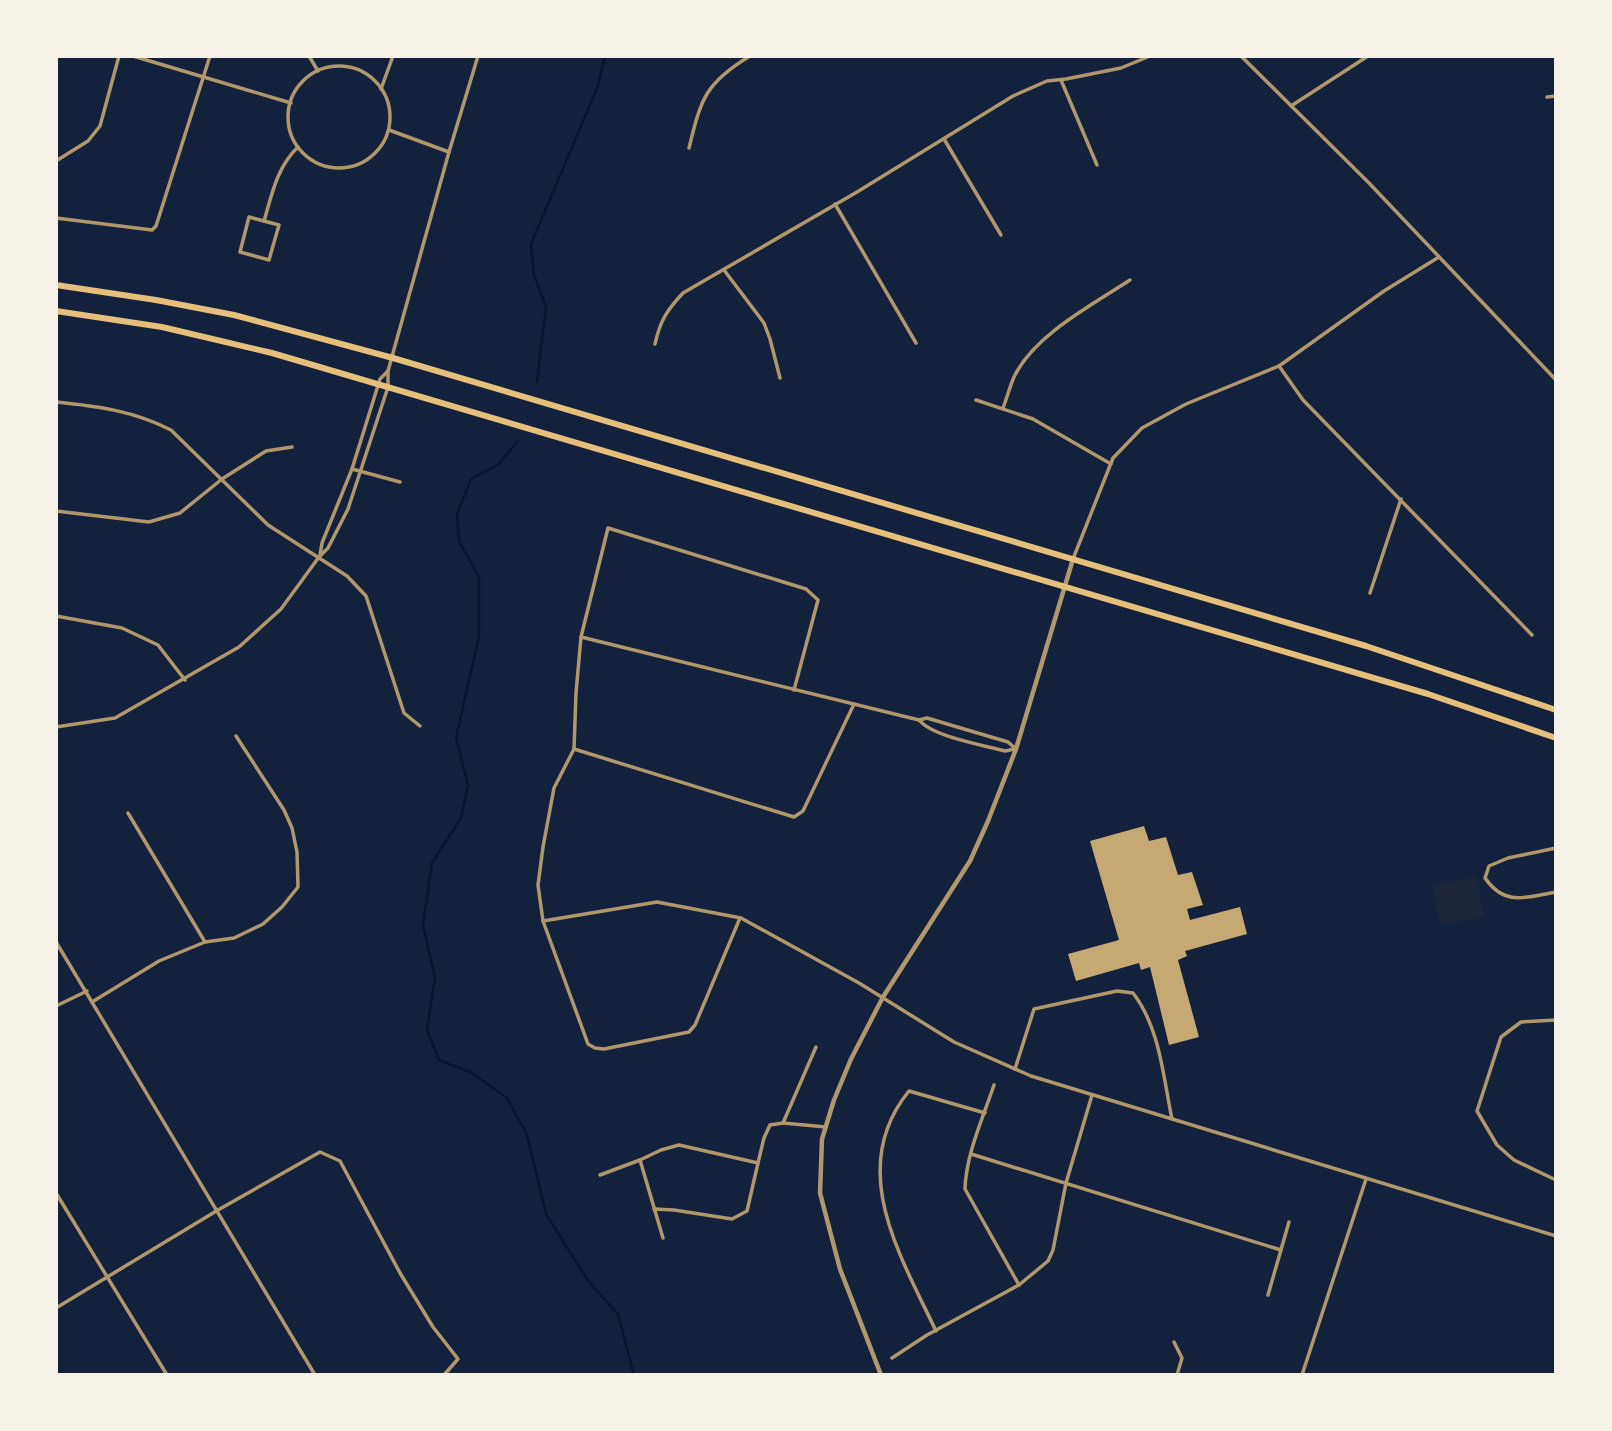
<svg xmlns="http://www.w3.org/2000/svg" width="1612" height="1431" font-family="Bitter,serif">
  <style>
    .green { fill: #1d2539 }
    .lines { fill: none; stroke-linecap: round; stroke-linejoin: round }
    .stream { stroke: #0b132b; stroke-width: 2.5 }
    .building { fill: #c6a872 }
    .minor { stroke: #b1986c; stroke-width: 3.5 }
    .tertiary { stroke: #b1986c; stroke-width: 4.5 }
    .trunk { stroke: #e5c07b; stroke-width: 6 }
  </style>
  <rect width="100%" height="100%" fill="#14213d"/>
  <polygon class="green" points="1476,877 1484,917 1440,925 1432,885"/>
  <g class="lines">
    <g class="stream">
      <polyline points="537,382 546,307 534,275 531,244 598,86 605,56"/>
      <polyline points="517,442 499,464 471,479 457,514 459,541 479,577 479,636 456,738 468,785 461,818 432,863 423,925 435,978 427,1030 439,1060 472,1073 507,1098 527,1135 546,1214 589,1282 618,1314 634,1375"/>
    </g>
  </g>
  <polygon class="building" points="1144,826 1149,841 1166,837 1178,875 1192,872 1203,905 1187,909 1190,920 1240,907 1247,934 1185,951 1187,956 1178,960 1199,1037 1169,1045 1150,967 1141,970 1139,963 1076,981 1068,954 1119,940 1090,841"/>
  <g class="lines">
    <g class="minor">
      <polyline points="133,56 291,103"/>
      <polyline points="309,56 318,71"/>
      <polyline points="1241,56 1369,183 1556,380"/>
      <circle cx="339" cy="117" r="51"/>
      <polyline points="1061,80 1097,165"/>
      <polyline points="381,89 393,56"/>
      <polyline points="1547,97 1556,96"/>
      <polyline points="1291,106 1368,56"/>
      <polyline points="389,130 449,152"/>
      <polyline points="944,139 1001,235"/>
      <path d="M689 148C701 99 705 83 750 56"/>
      <polyline points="56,161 88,141 100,126 119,56"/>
      <polyline points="835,204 916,343"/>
      <polygon points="249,217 279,225 269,260 240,252"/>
      <polyline points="56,218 152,230 156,226 210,56"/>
      <path d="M264 221C272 194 277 167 298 147"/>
      <polyline points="724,270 764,323 770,339 780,378"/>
      <path d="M655 344C660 321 667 310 683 293L857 192 1013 96 1047 81 1066 79 1121 68 1150 56"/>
      <polyline points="1279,366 1303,400 1532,635"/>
      <polyline points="976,400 1033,419 1111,464"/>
      <path d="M56 402C97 406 134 411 171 430L268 525 347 576 366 596 404 713 420 726"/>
      <path d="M1003 408C1007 398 1010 386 1014 377 1034 335 1092 305 1130 280"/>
      <polyline points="352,469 400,482"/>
      <polyline points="56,511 149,522 180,513 222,479 266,451 292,447"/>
      <polyline points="320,555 322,543 352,469 380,379 388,371"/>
      <polyline points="1073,559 1113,458 1142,428 1186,404 1279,366 1384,291 1439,257"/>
      <polyline points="1370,593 1401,499"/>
      <polyline points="56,616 122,628 158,645 185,680"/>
      <polyline points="581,637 919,720 927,718 1008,742 1016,749"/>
      <path d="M919 720C933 737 983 745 1005 751L1015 749"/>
      <polyline points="56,727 115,718 239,647 281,609 319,557 328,548 348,509 388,387 388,371 449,152 478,56"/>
      <polyline points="574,749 794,817 803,811 854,704"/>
      <polyline points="128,813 205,942"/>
      <path d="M1556 848 1508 858 1489 866 1485 878C1505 907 1526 897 1556 892"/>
      <polyline points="740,918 695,1025 689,1032 604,1049 595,1048 588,1044 543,921 538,885 543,847 554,788 574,749 576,693 581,637 608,528 806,589 818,600 794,690"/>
      <polyline points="543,921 657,902 741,918 859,983 954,1042 1031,1076 1556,1236"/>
      <polyline points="56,942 315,1375"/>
      <polyline points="92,1002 159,961 205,942 234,938 263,924 282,907 298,887 297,852 292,828 284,810 236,736"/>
      <polyline points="56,1006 87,991"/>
      <polyline points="1556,1020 1521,1022 1501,1037 1477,1111 1497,1145 1514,1160 1556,1180"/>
      <path d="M1015 1069 1034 1009 1117 991 1133 993C1160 1028 1163 1076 1172 1119"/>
      <path d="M994 1085C983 1118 966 1154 965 1189L1019 1285"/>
      <polyline points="783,1123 816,1047"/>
      <polyline points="971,1154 1281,1250"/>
      <polyline points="600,1175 640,1160"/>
      <polyline points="56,1193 167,1375"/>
      <polyline points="654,1209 674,1210 732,1219 747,1211 758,1163"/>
      <polyline points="663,1238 640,1160 661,1150 679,1145 758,1163 764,1138 770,1125 783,1123 826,1127"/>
      <polyline points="1268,1295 1289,1222"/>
      <polyline points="56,1308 218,1210 320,1152 340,1161 400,1273 433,1327 458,1359 444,1375"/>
      <path d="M936 1331C900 1255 846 1168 909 1091L985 1113"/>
      <polyline points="1174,1342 1182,1358 1177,1375"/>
      <polyline points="892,1358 927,1335 1019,1285 1048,1261 1053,1250 1066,1183 1092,1095"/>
      <polyline points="1302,1375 1366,1179"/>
      <polyline points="1555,1375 1556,1373"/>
    </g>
    <polyline class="tertiary" points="881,1375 840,1269 820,1193 822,1139 834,1100 851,1059 883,997 970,861 988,821 1016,749 1073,559"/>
    <g class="trunk">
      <polyline points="56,285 156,300 234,315 393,358 1366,646 1556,710"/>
      <polyline points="56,311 162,327 272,353 1428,694 1556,738"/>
    </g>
  </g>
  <rect width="1612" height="1431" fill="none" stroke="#f6f1e7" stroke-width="116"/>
</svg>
